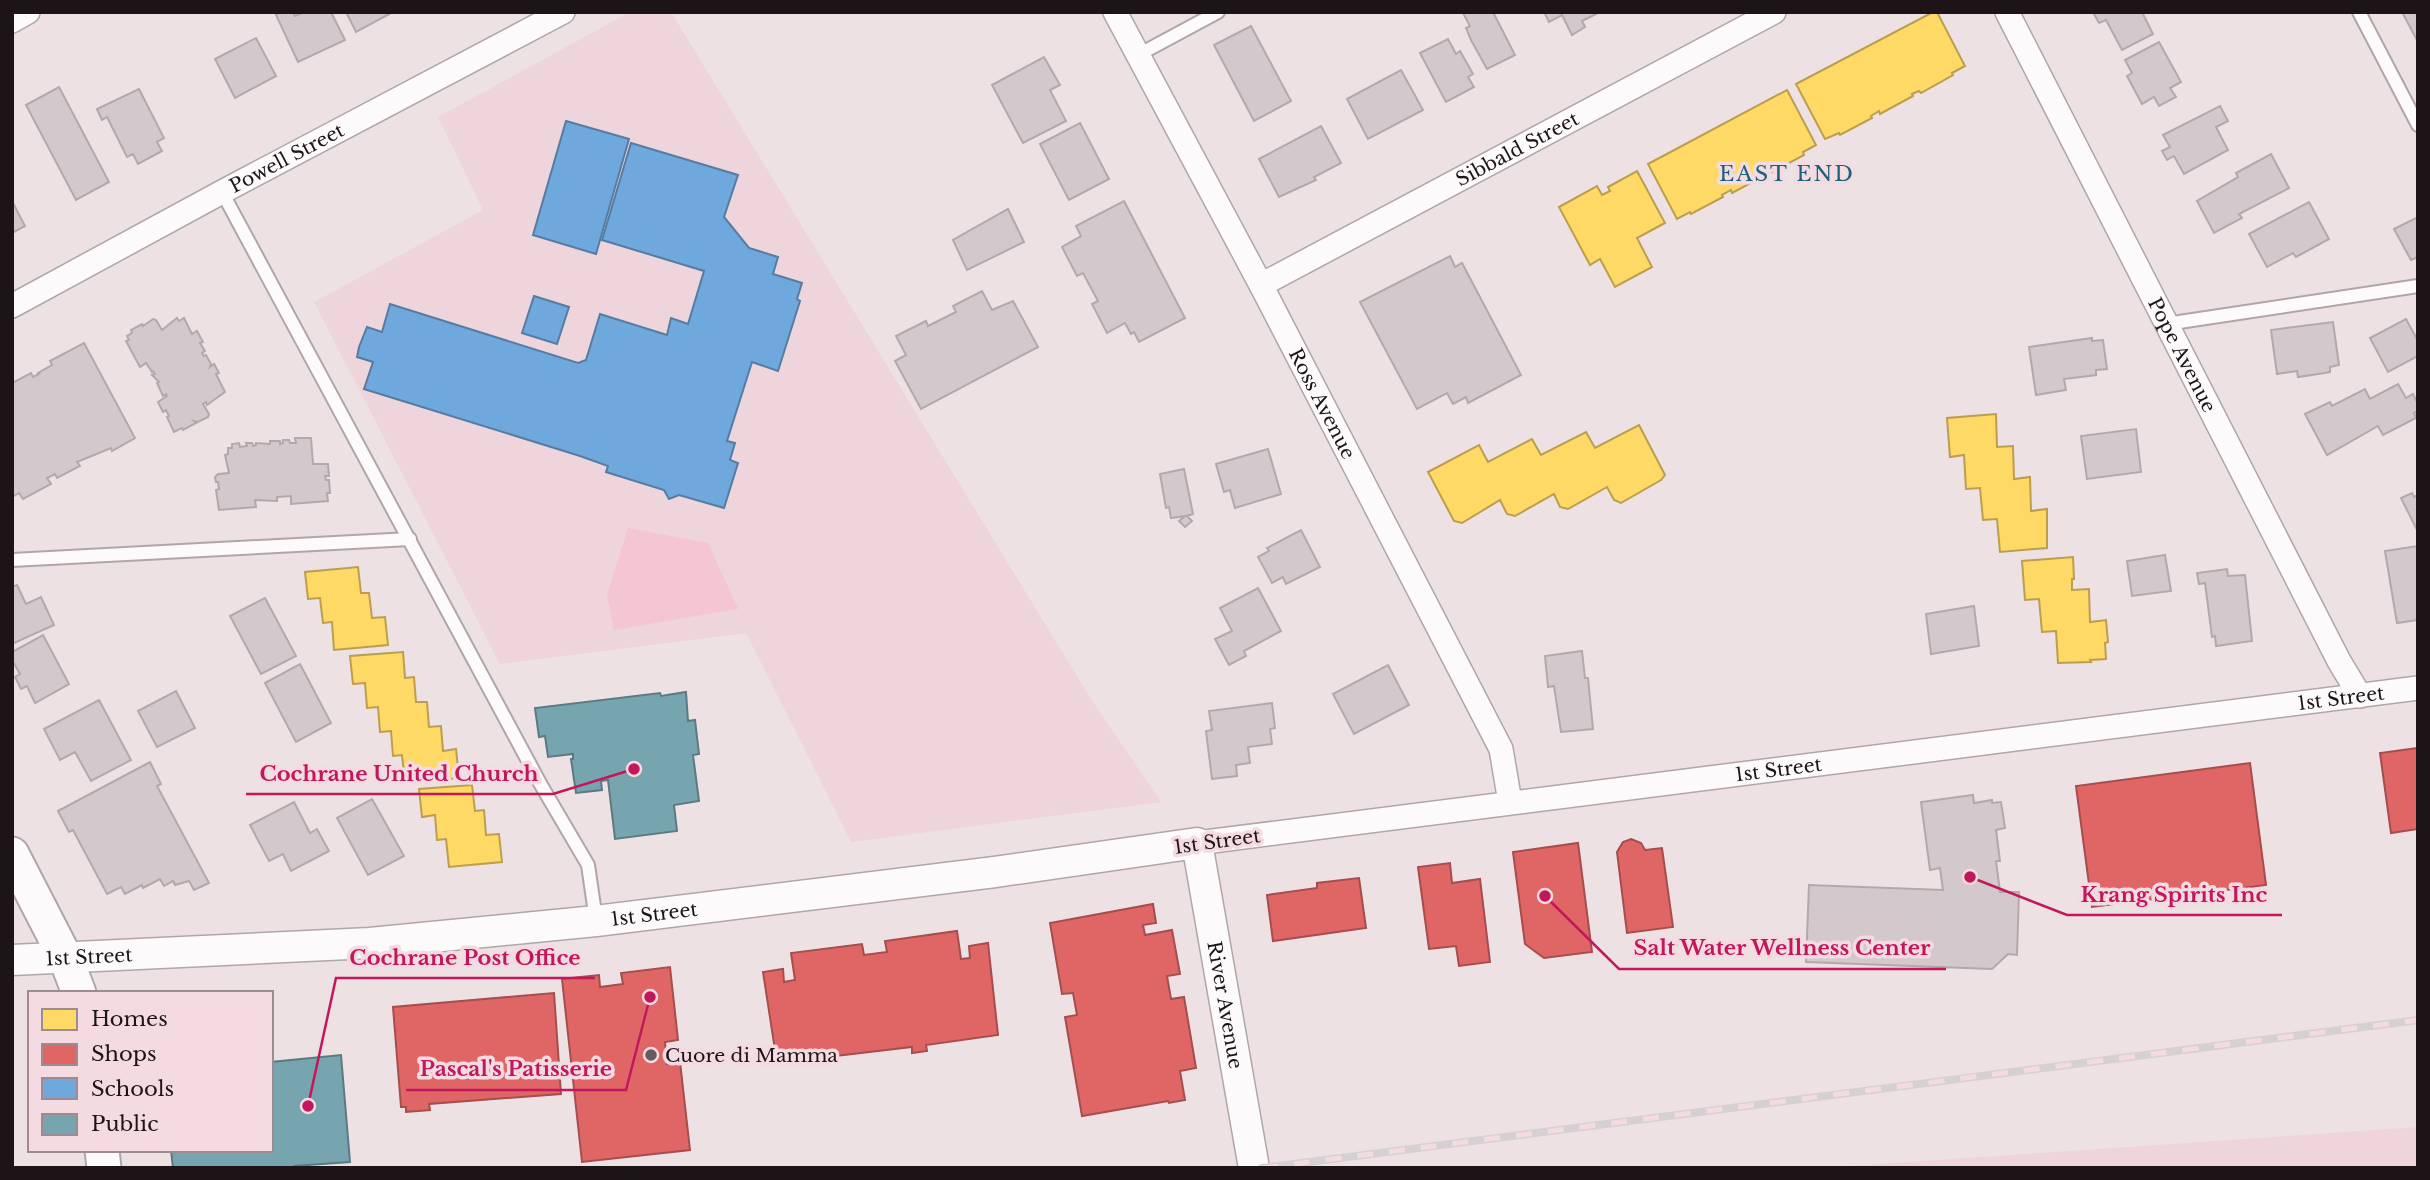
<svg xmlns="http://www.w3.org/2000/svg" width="2430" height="1180" font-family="'Libre Baskerville',serif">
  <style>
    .built { fill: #edd5db }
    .green { fill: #f4c5d2 }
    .homes { fill: #ffd966; stroke: #bb9e4e; stroke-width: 2 }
    .shops { fill: #e06666; stroke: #a64d4e; stroke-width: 2 }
    .schools { fill: #6fa8dc; stroke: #567ca1; stroke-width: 2 }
    .public { fill: #76a5af; stroke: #5b7a81; stroke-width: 2 }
    .building { fill: #d3c8cb; stroke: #b3a8ab; stroke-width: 2 }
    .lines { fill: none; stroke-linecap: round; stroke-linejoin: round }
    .service-casing { stroke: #b0a6a9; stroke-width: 16 }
    .minor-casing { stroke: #b0a6a9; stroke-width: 26 }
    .tertiary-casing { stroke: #b0a6a9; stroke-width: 33 }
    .secondary-casing { stroke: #b0a6a9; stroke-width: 37 }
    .service { stroke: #fcfafb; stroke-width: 12 }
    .minor { stroke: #fcfafb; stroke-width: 23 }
    .tertiary { stroke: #fcfafb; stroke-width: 30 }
    .secondary { stroke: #fcfafb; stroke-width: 33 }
    .rail-casing { stroke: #d5d1d2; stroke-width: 8 }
    .rail { stroke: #f4dbe1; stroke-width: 5; stroke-dasharray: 16; stroke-linecap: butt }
    .poi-dot { fill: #665c5f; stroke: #f4dbe1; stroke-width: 2.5 }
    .labels { text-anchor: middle; stroke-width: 7; stroke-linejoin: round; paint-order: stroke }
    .street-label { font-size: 19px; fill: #1d1417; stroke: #f4dbe1 }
    .poi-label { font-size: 19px; fill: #1d1417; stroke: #f4dbe1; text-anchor: start }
    .neighbourhood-label { font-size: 21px; letter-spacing: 2px; fill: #18607b; stroke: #f4dbe1 }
    .leader { fill: none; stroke: #c2185b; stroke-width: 2.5 }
    .callout-dot { fill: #c2185b; stroke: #f4dbe1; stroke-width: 2.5 }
    .callout-label { font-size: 21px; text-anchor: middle; font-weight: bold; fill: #c2185b; stroke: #f4dbe1; stroke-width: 7; stroke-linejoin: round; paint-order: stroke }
  </style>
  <rect width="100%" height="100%" fill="#eee1e4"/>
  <g class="built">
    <polygon points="630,12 671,12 1091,699 1161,802 851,842 746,633 500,664 314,302 483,210 438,117"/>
    <polygon points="2418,1127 2418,1168 1820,1168"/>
  </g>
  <polygon class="green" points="628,528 708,543 738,609 614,630 607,595"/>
  <g class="homes">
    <polygon points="1933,12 1937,12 1965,66 1952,73 1953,75 1921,93 1919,91 1912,94 1913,96 1880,114 1879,111 1871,116 1872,118 1840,135 1839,133 1825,139 1796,84"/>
    <polygon points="1787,90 1816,145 1803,152 1804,155 1772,172 1771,169 1763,173 1764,176 1732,193 1731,190 1722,195 1723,197 1691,214 1690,212 1677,219 1648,164"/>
    <polygon points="1637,171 1665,223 1637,238 1652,267 1615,287 1600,259 1590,265 1559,207 1597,186 1602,195 1610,191 1608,187"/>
    <polygon points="1996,414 1997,447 2013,446 2014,479 2030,477 2031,511 2047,509 2047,548 2000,552 1997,519 1983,520 1980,488 1966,489 1964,455 1950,457 1947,418"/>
    <polygon points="1639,425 1665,475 1661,480 1621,503 1614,500 1607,487 1568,509 1560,507 1554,494 1515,516 1507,514 1500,500 1462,523 1454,521 1428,472 1479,445 1488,462 1532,439 1541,455 1586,432 1595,448"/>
    <polygon points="2073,557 2074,579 2072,579 2072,590 2089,589 2090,622 2106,620 2108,642 2105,643 2106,659 2090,660 2091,662 2058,663 2056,631 2042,632 2039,599 2025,600 2022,561"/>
    <polygon points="358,567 361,593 369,593 372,618 385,617 388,645 334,650 332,622 323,623 320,598 308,599 305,572"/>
    <polygon points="403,652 405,678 414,677 416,702 427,702 429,727 441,726 443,751 456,749 459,778 405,783 402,755 393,756 391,731 380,732 378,707 367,708 365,683 353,684 350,656"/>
    <polygon points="472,785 475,811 484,810 486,835 499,834 502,862 449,867 446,839 437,840 435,815 422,817 419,789"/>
  </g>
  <g class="shops">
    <polygon points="2418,748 2418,829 2391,833 2380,753"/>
    <polygon points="2250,763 2266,885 2092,907 2076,786"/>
    <polygon points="1631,839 1641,843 1645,850 1662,848 1673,927 1627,933 1617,852 1623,842"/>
    <polygon points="1578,843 1592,952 1544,958 1525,944 1513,852"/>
    <polygon points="1450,863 1452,883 1480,879 1490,962 1459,966 1456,946 1429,949 1418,867"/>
    <polygon points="1359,878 1366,928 1273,941 1267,895 1317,888 1317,883"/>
    <polygon points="1153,904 1156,923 1143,925 1145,935 1172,930 1180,974 1167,976 1171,999 1184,997 1196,1068 1180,1071 1185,1100 1169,1103 1168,1101 1082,1116 1065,1017 1077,1015 1073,993 1062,994 1050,923"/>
    <polygon points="957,931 961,959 970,958 969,946 988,943 998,1035 926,1045 927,1051 912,1053 912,1047 777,1063 763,972 783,969 784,982 795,980 791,953 862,944 864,955 887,952 885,941"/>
    <polygon points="670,967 678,1040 665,1042 667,1064 680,1062 690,1150 582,1162 562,979 599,975 600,987 623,984 621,973"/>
    <polygon points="554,993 561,1094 429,1104 430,1110 406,1112 406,1107 401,1107 393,1007"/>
  </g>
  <g class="schools">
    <polygon points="566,121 629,139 596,254 533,235"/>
    <polygon points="631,143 738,175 724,217 749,248 778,257 773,274 802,283 797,299 800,301 778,371 752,362 727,441 735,443 730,460 738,463 724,508 679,495 669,499 664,490 606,472 608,466 580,456 364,389 373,362 357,357 359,347 367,327 382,332 390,304 578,363 586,360 600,314 667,335 671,318 688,324 704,271 602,240"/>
    <polygon points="534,296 569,307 557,344 522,333"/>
  </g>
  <g class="public">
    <polygon points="686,692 688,721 695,720 699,754 693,755 699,801 674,805 677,831 615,839 608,780 601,781 602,790 576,793 571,759 573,759 573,754 548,757 545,736 539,737 535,708 660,693 661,696"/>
    <polygon points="341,1055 350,1162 294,1166 294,1168 173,1168 171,1150 271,1150 271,1062"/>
  </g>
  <g class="building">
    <polygon points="281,12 293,12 295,16 304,12 331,12 345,40 298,62 276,15"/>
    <polygon points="346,12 393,12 356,32"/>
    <polygon points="1493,12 1515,55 1487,69 1471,40 1466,28 1470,26 1463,13"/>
    <polygon points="1547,12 1595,12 1596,14 1582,21 1585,27 1572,35 1562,15 1549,22 1545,14"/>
    <polygon points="2093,12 2142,12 2153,34 2122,50 2106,20 2099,23"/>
    <polygon points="2402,12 2418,12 2418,42"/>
    <polygon points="1251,26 1291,101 1254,121 1214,45"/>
    <polygon points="256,38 276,76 235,98 215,59"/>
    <polygon points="1448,39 1456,54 1460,51 1473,74 1468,77 1474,87 1446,102 1420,53"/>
    <polygon points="2159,42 2181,82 2170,88 2176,97 2159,106 2154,97 2142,104 2127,76 2132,73 2125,60"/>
    <polygon points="1044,57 1060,85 1050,90 1066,121 1023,143 992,85"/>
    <polygon points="1401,70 1423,110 1368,139 1347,99"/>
    <polygon points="59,87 109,182 76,200 26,105"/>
    <polygon points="139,89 164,138 157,142 162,151 138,164 133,154 127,157 107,117 102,120 97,109"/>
    <polygon points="2220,106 2228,121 2216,127 2228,150 2184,174 2174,156 2167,160 2162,151 2170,147 2163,135"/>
    <polygon points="1080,123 1109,179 1069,200 1040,144"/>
    <polygon points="1321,126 1341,163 1314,177 1316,180 1279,197 1259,159"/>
    <polygon points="2271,154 2289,188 2239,214 2242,218 2214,233 2197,201 2238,177 2236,173"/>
    <polygon points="12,201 25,226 12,233"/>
    <polygon points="1124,201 1185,318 1139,342 1134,332 1131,334 1125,323 1107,333 1092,304 1098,301 1083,273 1077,276 1062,247 1081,236 1076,226"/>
    <polygon points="2309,202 2329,239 2296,257 2293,253 2267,267 2249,234"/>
    <polygon points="1008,209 1024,242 967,270 953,240"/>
    <polygon points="2418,217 2418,257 2411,260 2394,229"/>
    <polygon points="1450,256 1455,267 1462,263 1521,375 1468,403 1466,397 1453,404 1447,393 1417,409 1360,302"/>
    <polygon points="982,291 992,310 1013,301 1038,347 921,409 895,361 906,355 896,336 926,321 928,326 956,312 953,306"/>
    <polygon points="177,318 179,321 184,318 192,334 197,331 203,342 200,343 205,351 202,353 204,356 206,355 211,364 210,367 214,364 219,373 216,374 225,392 207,405 206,402 203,404 209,414 208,417 198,422 194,421 196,423 183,430 182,428 174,432 167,417 169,416 166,410 163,412 158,402 167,396 166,394 163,396 157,383 159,382 152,375 155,374 153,371 152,372 146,363 140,367 126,341 129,340 127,336 132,333 131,330 142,324 143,326 153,319 156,320 162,330"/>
    <polygon points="2406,319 2418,341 2418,356 2388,372 2370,338"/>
    <polygon points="2333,322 2339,365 2330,367 2330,372 2325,373 2298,377 2297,371 2277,374 2271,330"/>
    <polygon points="2092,338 2092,341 2103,340 2107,369 2096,370 2096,375 2064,379 2066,390 2036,395 2029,347"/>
    <polygon points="84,343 135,438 112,451 111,448 77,462 80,466 57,478 55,474 47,478 51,484 23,499 19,493 12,497 12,383 31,373 33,377 39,374 38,373 52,365 50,361"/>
    <polygon points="2398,384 2406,398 2413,394 2418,404 2418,411 2414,413 2416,418 2383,435 2378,426 2327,455 2305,414 2330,402 2332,406 2365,389 2370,399"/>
    <polygon points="2136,429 2141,472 2087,479 2081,436"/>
    <polygon points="295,438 311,438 313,464 328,464 329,476 325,476 326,480 329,480 330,493 327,493 328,501 291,504 291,496 277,497 277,501 255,500 256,507 219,510 216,490 219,489 218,482 216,482 215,477 218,474 229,473 225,455 228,454 228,448 232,448 232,444 239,443 240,447 247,446 246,443 252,443 253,446 256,445 256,443 270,444 270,441 280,441 280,444 283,443 283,440 289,440 290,443 296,443"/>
    <polygon points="1268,449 1281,494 1235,508 1230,490 1224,492 1216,464"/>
    <polygon points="1184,469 1193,514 1187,516 1192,521 1185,527 1179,521 1185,516 1171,518 1169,507 1166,508 1160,474"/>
    <polygon points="2412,493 2414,497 2418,495 2418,532 2401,498"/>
    <polygon points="1301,530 1320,567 1286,584 1283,577 1272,583 1258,557 1269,551 1267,548"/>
    <polygon points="2418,546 2418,620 2397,623 2385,551"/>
    <polygon points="2165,555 2171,591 2132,596 2127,561"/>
    <polygon points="2227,569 2228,576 2245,575 2252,641 2216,646 2215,636 2212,637 2205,583 2199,584 2197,573"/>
    <polygon points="17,585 26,604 41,597 54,625 12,644 12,587"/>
    <polygon points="1258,588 1281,631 1244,651 1246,656 1229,665 1215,639 1232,631 1220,608"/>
    <polygon points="265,598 296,656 261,674 230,616"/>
    <polygon points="1974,606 1979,646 1931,654 1926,614"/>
    <polygon points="43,635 69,684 35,703 27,686 21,689 15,677 20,674 12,660 12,652"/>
    <polygon points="1582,651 1585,678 1588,678 1593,729 1561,732 1554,686 1548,687 1545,656"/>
    <polygon points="300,664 331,723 296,742 265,683"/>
    <polygon points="1388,665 1409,705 1354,734 1333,694"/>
    <polygon points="176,691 195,728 157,747 138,711"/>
    <polygon points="99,700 131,760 91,781 75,752 60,760 44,729"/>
    <polygon points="1272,703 1275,728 1270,729 1272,744 1248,747 1250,763 1236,765 1237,776 1212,779 1206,731 1212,730 1209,711"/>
    <polygon points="150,762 161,784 157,786 209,883 194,890 189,881 175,885 173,881 164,886 160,879 143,888 142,885 125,894 121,887 107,894 73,830 69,832 58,811"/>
    <polygon points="1973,795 1974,803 1992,800 1992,803 2001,802 2005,828 1996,830 2000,861 1996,861 2000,892 2019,892 2017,955 2008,954 1992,969 1806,962 1809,885 1943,890 1940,868 1930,870 1921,802"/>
    <polygon points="372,799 404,856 368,875 337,818"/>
    <polygon points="294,802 310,833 317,829 329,851 291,871 283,854 269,861 250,825"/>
  </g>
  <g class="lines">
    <g class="service-casing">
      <g id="service">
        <polyline points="2359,12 2418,125"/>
        <polyline points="1138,55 1218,12"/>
        <polyline points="222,192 541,785 588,865 596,920"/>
        <polyline points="2166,324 2418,286"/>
        <polyline points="12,560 410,539"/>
      </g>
    </g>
    <g class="minor-casing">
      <g id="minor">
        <path id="s1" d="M1115 12 1261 285 1501 749 1510 802"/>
        <path id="s2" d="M2007 12 2339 661 2360 696"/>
        <polyline points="12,21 28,12"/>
        <path id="s3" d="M1261 285 1774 12"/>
        <path id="s4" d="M12 306 222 192 563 12"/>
        <path id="s5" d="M1197 843 2418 688"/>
      </g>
    </g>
    <g class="tertiary-casing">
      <g id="tertiary">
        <path id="s6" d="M12 960 370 943 596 921 995 872 1197 843 1254 1168"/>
      </g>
    </g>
    <g class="secondary-casing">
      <g id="secondary">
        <polyline points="12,854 66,959 79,993"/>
        <polyline points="102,1150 104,1168"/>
      </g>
    </g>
    <use href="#service" class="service"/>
    <use href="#minor" class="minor"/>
    <use href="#tertiary" class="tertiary"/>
    <use href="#secondary" class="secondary"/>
    <g class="rail-casing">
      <polyline id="rail" points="1262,1168 2418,1020"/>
    </g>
    <use href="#rail" class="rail"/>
  </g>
  <circle class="poi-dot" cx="651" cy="1055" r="7"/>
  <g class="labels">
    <g class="street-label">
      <text dy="7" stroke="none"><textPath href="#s3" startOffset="290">Sibbald Street</textPath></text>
      <text dy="7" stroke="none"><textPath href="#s4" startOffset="312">Powell Street</textPath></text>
      <text dy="7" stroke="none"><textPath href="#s2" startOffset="385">Pope Avenue</textPath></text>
      <text dy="7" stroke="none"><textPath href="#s1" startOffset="443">Ross Avenue</textPath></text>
      <text dy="7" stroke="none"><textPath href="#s5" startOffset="1153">1st Street</textPath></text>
      <text dy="7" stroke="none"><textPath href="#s5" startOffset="586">1st Street</textPath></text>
      <text transform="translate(1217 841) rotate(-8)" y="7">1st Street</text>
      <text dy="7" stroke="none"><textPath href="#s6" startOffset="644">1st Street</textPath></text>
      <text dy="7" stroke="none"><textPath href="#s6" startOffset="77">1st Street</textPath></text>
      <text dy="7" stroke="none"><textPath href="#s6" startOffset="1356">River Avenue</textPath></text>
    </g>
    <g class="poi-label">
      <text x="665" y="1062">Cuore di Mamma</text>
    </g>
    <g class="neighbourhood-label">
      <text x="1787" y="181">EAST END</text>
    </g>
  </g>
  <path class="leader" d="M634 769L553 794H246M1970 877L2067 915H2282M1545 896L1619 969H1946M308 1106L336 978H595M650 997L626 1090H406"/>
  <g class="callout-dot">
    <circle cx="634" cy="769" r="7"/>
    <circle cx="1970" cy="877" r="7"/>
    <circle cx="1545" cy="896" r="7"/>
    <circle cx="308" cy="1106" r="7"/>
    <circle cx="650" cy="997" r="7"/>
  </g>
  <g class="callout-label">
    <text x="399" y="781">Cochrane United Church</text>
    <text x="2174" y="902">Krang Spirits Inc</text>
    <text x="1782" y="955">Salt Water Wellness Center</text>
    <text x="465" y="965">Cochrane Post Office</text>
    <text x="516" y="1076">Pascal's Patisserie</text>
  </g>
  <rect width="2430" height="1180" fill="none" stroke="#1d1417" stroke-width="28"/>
  <rect x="28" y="991" width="245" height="161" fill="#f4dbe1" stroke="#9e8b90" stroke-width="2"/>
  <rect x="42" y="1009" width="35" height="21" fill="#ffd966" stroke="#9e8b90" stroke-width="2"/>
  <text x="91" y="1026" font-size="21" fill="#1d1417">Homes</text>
  <rect x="42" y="1044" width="35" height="21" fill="#e06666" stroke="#9e8b90" stroke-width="2"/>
  <text x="91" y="1061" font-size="21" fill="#1d1417">Shops</text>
  <rect x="42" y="1078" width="35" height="21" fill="#6fa8dc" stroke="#9e8b90" stroke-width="2"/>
  <text x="91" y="1096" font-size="21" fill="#1d1417">Schools</text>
  <rect x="42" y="1114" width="35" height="21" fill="#76a5af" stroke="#9e8b90" stroke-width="2"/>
  <text x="91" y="1131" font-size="21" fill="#1d1417">Public</text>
</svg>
